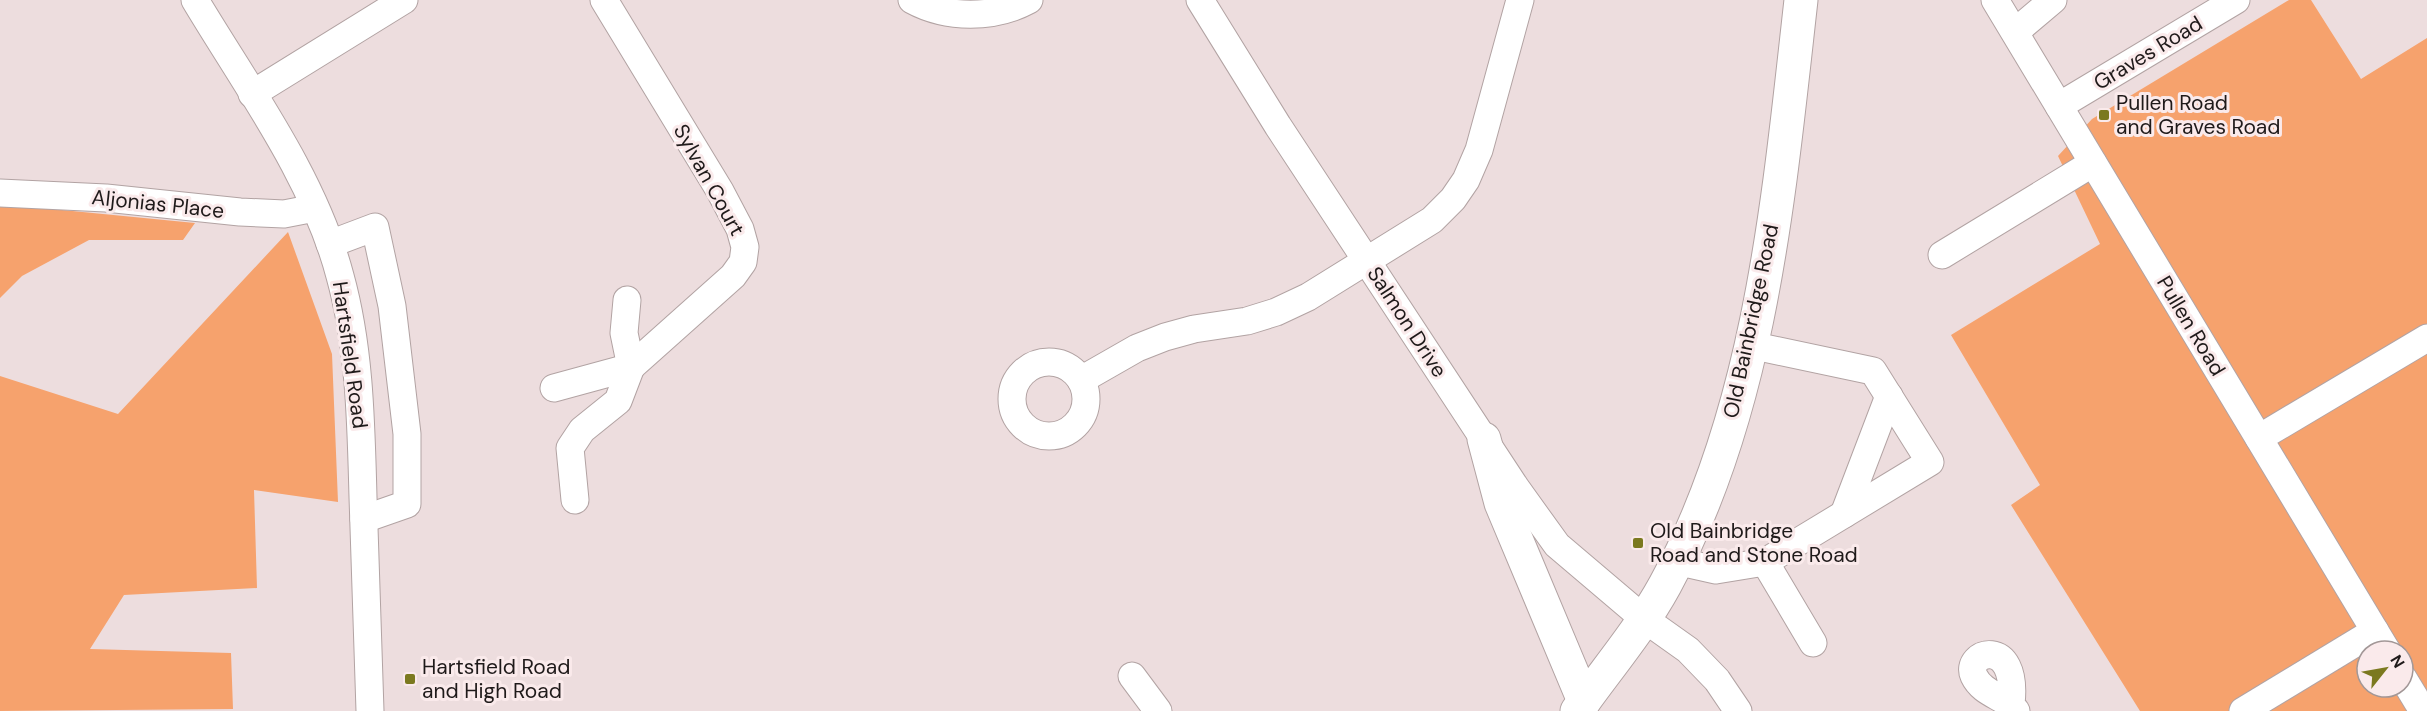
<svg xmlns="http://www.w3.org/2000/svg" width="2427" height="711" font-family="'DM Sans',sans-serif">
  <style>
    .green { fill: #f6a26d; fill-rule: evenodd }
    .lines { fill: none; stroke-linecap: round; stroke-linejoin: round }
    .minor-casing { stroke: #b2a3a3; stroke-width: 29 }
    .major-casing { stroke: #b2a3a3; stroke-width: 35 }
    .minor { stroke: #fff; stroke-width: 27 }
    .major { stroke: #fff; stroke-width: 33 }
    .poi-dot { fill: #7b791f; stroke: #faeaeb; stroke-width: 2 }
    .labels { text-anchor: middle; stroke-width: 6; stroke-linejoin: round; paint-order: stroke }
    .street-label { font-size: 21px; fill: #1f1a1a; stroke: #faeaeb }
    .poi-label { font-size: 21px; fill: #1f1a1a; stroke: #faeaeb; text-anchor: start }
  </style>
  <rect width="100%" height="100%" fill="#edddde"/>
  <g class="green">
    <path d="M2289 0H2311L2361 79 2427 38V689L2425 691 2427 711H2140L2011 505 2040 485 1951 335 2100 244 2058 156 2092 119ZM2367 651H2403V687H2367Z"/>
    <polygon points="11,205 195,223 183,240 89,240 22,276 0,298 0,206"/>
    <polygon points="288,232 332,354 338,502 254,490 257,588 124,595 90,649 231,653 233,709 0,711 0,376 118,414"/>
  </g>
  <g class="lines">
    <g class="minor-casing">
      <g id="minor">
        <path d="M195 0C247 87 314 177 340 276 360 348 361 424 363 497 366 569 368 640 370 711"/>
        <path d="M912 0C947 19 994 19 1029 0"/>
        <polyline points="1200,0 1278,126 1516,488 1557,545 1643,618 1688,650 1717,680 1738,711"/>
        <polyline points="1995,0 2387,651"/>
        <polyline points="2015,32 2053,0"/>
        <polyline points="252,94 404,0"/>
        <polyline points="2059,106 2236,0"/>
        <polyline points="0,193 106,198 240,212 284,214 315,208"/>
        <polyline points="330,244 375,227 392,306 407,434 407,504 364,519"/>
        <polyline points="1942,255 2093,163"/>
        <circle cx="1049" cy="399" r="37"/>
        <polyline points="1081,380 1137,348 1165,337 1194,329 1247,321 1276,312 1308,297 1432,220 1453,199 1466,180 1479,150 1520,0"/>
        <polyline points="554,388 631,367 733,276 743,262 745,247 740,229 720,191 604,0"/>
        <polyline points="2259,438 2427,338"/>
        <polyline points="575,500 570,448 582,430 618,401 631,367 624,333 627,300"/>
        <polyline points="1844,514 1889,396"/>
        <polyline points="1676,561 1716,570 1765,562 1930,462 1873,371 1750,345"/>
        <polyline points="1765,562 1813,643"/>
        <polyline points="1132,676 1158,711"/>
        <polyline points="2403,678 2423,711"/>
        <path d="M2011 704C2019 634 1963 652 1974 676 1983 695 2006 696 2016 711"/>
        <polyline points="2243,711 2375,631"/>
      </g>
    </g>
    <g class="major-casing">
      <g id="major">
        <polyline points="1484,439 1501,503 1584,701"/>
        <path d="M1577 711C1606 670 1641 629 1665 585 1761 409 1779 195 1801 0"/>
      </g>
    </g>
    <use href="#minor" class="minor"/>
    <use href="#major" class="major"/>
  </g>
  <g class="poi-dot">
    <rect x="2098" y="109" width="12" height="12" rx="3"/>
    <rect x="1632" y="537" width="12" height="12" rx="3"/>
    <rect x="404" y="673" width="12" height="12" rx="3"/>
  </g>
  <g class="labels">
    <g class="street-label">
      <text transform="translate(2148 53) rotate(-31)" y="7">Graves Road</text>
      <text transform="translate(709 180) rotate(61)" y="7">Sylvan Court</text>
      <text transform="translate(158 204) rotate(6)" y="7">Aljonias Place</text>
      <text transform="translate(1751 321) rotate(-78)" y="7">Old Bainbridge Road</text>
      <text transform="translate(1407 322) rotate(57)" y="7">Salmon Drive</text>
      <text transform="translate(2191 326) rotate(59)" y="7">Pullen Road</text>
      <text transform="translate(350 355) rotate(82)" y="7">Hartsfield Road</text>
    </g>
    <g class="poi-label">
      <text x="2116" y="110">Pullen Road<tspan x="2116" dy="24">and Graves Road</tspan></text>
      <text x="1650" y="538">Old Bainbridge<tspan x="1650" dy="24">Road and Stone Road</tspan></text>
      <text x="422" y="674">Hartsfield Road<tspan x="422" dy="24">and High Road</tspan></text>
    </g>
  </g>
  <g transform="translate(2385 669) rotate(59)"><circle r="28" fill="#faeaeb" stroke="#a29797" stroke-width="1.5"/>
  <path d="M0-4.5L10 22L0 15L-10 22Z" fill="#7b791f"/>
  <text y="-9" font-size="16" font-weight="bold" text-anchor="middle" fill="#1f1a1a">N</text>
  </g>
</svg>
